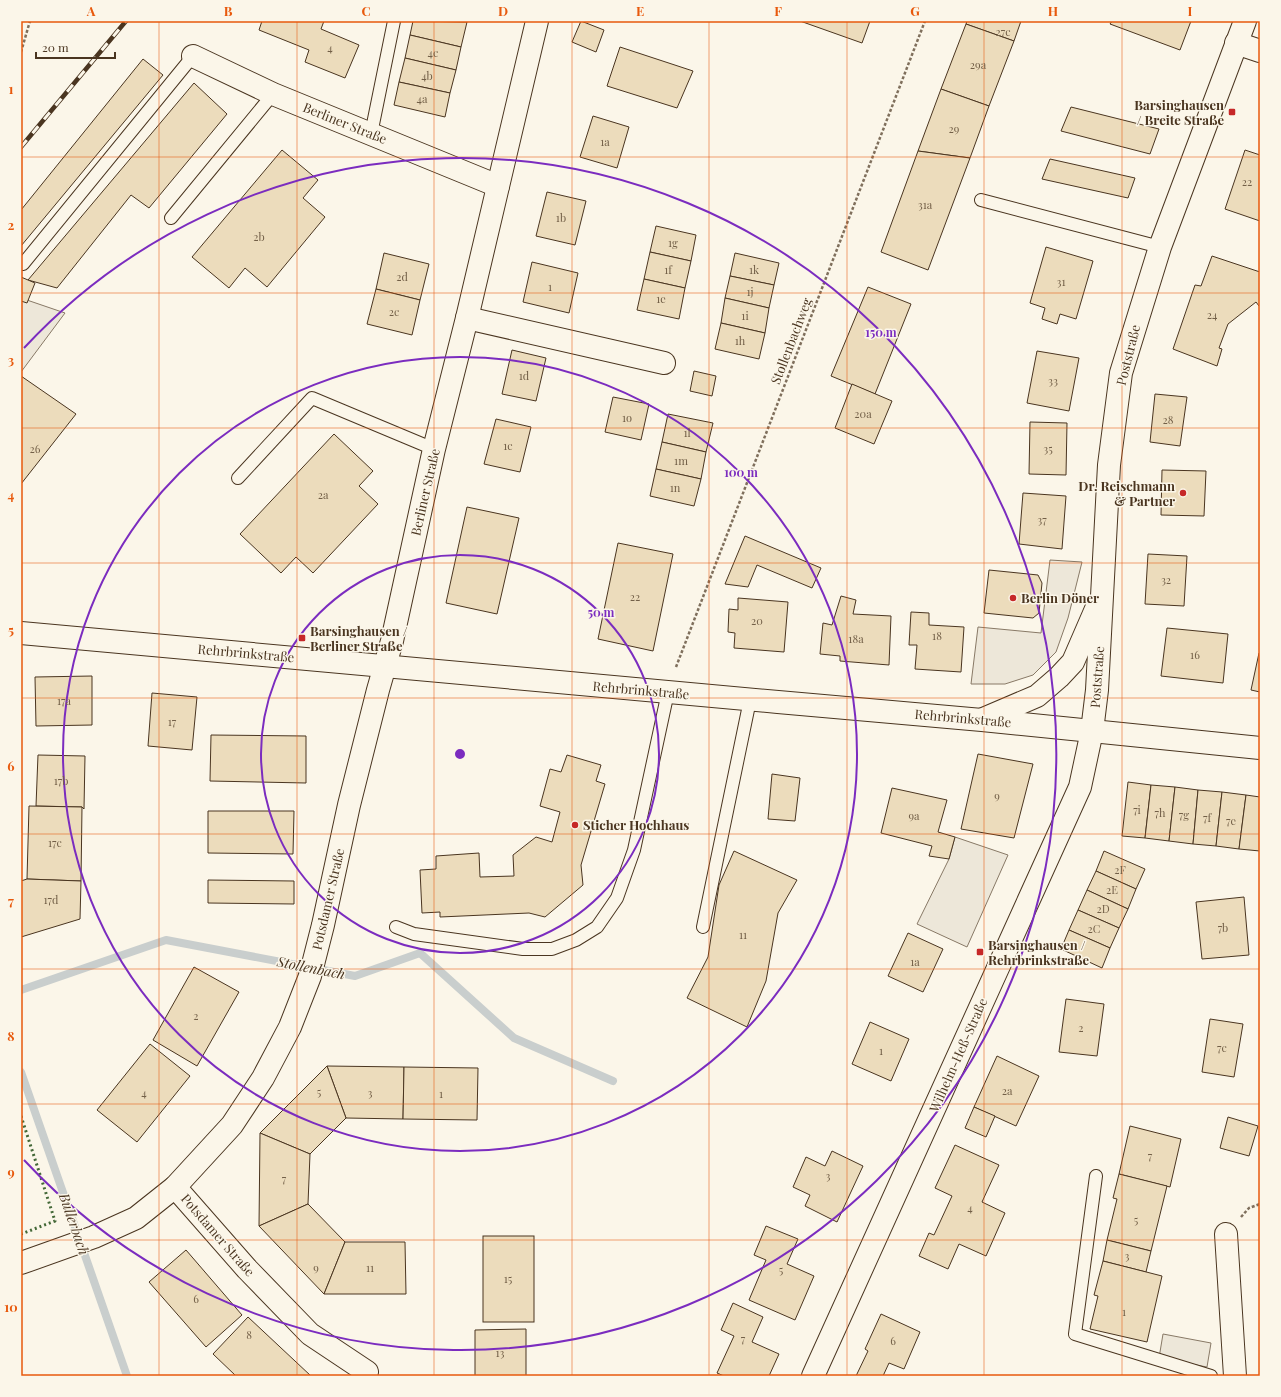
<svg xmlns="http://www.w3.org/2000/svg" width="1281" height="1397" font-family="'Playfair Display',serif">
  <style>
    .parking { fill: #ede7d9; stroke: #887966 }
    .lines { fill: none; stroke-linecap: round; stroke-linejoin: round }
    .stream { stroke: #c9cecd; stroke-width: 8 }
    .building { fill: #ecdcbc; stroke: #4a3520 }
    .service-casing { stroke: #4a3520; stroke-width: 14 }
    .minor-casing { stroke: #4a3520; stroke-width: 24 }
    .secondary-casing { stroke: #4a3520; stroke-width: 24 }
    .path { stroke: #7f6f5c; stroke-width: 2.5; stroke-dasharray: 3 2; stroke-linecap: butt }
    .service { stroke: #fbf6e9; stroke-width: 12 }
    .minor { stroke: #fbf6e9; stroke-width: 22 }
    .secondary { stroke: #fbf6e9; stroke-width: 22 }
    .rail-casing { stroke: #4a3520; stroke-width: 4.5 }
    .rail { stroke: #fbf6e9; stroke-width: 3; stroke-dasharray: 9; stroke-linecap: butt }
    .hedge { stroke: #436837; stroke-width: 3; stroke-dasharray: 2 3; stroke-linecap: butt }
    .grid { fill: none; stroke: #e8590c; stroke-width: 1; stroke-opacity: 0.55 }
    .ring { fill: none; stroke: #7b2cbf; stroke-width: 2 }
    .poi-dot { fill: #c62828; stroke: #fbf6e9; stroke-width: 1.5 }
    .labels { text-anchor: middle; stroke-width: 3; stroke-linejoin: round; paint-order: stroke }
    .number-label { font-size: 11px; fill: #725f47 }
    .poi-label { font-size: 13px; font-weight: bold; fill: #4a3520; stroke: #fbf6e9; text-anchor: start }
    .street-label { font-size: 13px; fill: #4a3520; stroke: #fbf6e9 }
    .water-label { font-size: 14px; font-style: italic; fill: #4a3520; stroke: #fbf6e9 }
    .centre { fill: #7b2cbf; stroke: #fbf6e9; stroke-width: 2 }
    .ring-label { font-size: 12px; text-anchor: middle; font-weight: bold; fill: #7b2cbf; stroke: #fbf6e9; stroke-width: 3; stroke-linejoin: round; paint-order: stroke }
    .neatline { fill: none; stroke: #e8590c; stroke-width: 1.5 }
    .grid-label { font-size: 13px; text-anchor: middle; font-weight: bold; fill: #e8590c }
  </style>
  <rect width="100%" height="100%" fill="#fbf6e9"/>
  <g class="parking">
    <polygon points="21,298 65,313 21,372"/>
    <polygon points="1050,560 1082,562 1068,618 1056,652 1033,675 1005,684 971,684 978,627 1041,633"/>
    <polygon points="955,837 1008,855 967,947 917,924 949,859"/>
    <polygon points="1163,1334 1211,1343 1207,1367 1159,1358"/>
  </g>
  <g class="lines">
    <g class="stream">
      <polyline points="21,990 166,940 355,976 420,953 514,1038 613,1081"/>
      <polyline points="21,1072 127,1376"/>
    </g>
  </g>
  <g class="building">
    <polygon points="262,21 324,21 321,29 359,45 345,78 305,62 309,50 259,30"/>
    <polygon points="413,21 467,22 461,47 410,35"/>
    <polygon points="581,21 604,30 596,52 572,42"/>
    <polygon points="800,21 870,21 862,43"/>
    <polygon points="967,21 1021,21 1014,41 966,24"/>
    <polygon points="1112,21 1191,21 1180,50 1110,24"/>
    <polygon points="966,24 1014,41 989,106 941,89"/>
    <polygon points="410,35 461,47 456,70 405,58"/>
    <polygon points="620,47 693,71 677,108 607,86"/>
    <polygon points="405,58 456,70 450,93 399,82"/>
    <polygon points="143,59 163,75 21,246 21,210"/>
    <polygon points="399,82 450,93 445,117 394,105"/>
    <polygon points="194,83 227,114 149,208 131,195 57,288 28,280"/>
    <polygon points="941,89 989,106 970,158 918,151"/>
    <polygon points="1071,107 1159,129 1150,154 1061,131"/>
    <polygon points="593,116 629,127 617,168 580,157"/>
    <polygon points="282,150 318,180 303,198 325,217 267,287 245,268 229,288 192,257"/>
    <polygon points="1245,150 1260,155 1260,221 1225,209"/>
    <polygon points="918,151 970,158 928,270 881,252"/>
    <polygon points="1050,159 1135,178 1128,198 1042,179"/>
    <polygon points="547,192 586,201 575,245 536,236"/>
    <polygon points="656,226 696,235 691,261 650,252"/>
    <polygon points="1046,247 1093,261 1076,319 1060,314 1057,324 1042,319 1045,308 1030,303"/>
    <polygon points="650,252 691,261 685,288 644,279"/>
    <polygon points="384,253 429,264 420,300 376,289"/>
    <polygon points="735,253 779,263 774,285 730,276"/>
    <polygon points="1212,256 1260,272 1260,271 1260,304 1259,306 1256,302 1228,324 1219,348 1222,349 1217,366 1173,349 1195,285 1201,286"/>
    <polygon points="532,262 578,273 569,313 523,302"/>
    <polygon points="730,276 774,285 769,308 725,298"/>
    <polygon points="21,277 35,283 27,303 21,301"/>
    <polygon points="644,279 685,288 679,319 637,310"/>
    <polygon points="868,287 911,304 875,394 831,376"/>
    <polygon points="376,289 420,300 412,335 367,324"/>
    <polygon points="725,298 769,308 765,333 721,323"/>
    <polygon points="721,323 765,333 759,359 715,349"/>
    <polygon points="512,350 546,358 536,401 502,394"/>
    <polygon points="1037,351 1079,358 1069,411 1027,403"/>
    <polygon points="694,371 716,376 712,396 690,391"/>
    <polygon points="21,376 76,414 21,484"/>
    <polygon points="852,384 892,401 874,444 835,428"/>
    <polygon points="1155,394 1187,397 1180,446 1150,442"/>
    <polygon points="613,397 649,404 641,440 605,432"/>
    <polygon points="668,414 713,423 706,452 662,442"/>
    <polygon points="496,419 531,427 520,472 484,464"/>
    <polygon points="1030,422 1067,423 1066,475 1029,474"/>
    <polygon points="334,434 373,471 359,486 378,504 313,573 296,557 281,573 240,534"/>
    <polygon points="662,442 706,452 701,479 656,469"/>
    <polygon points="656,469 701,479 694,506 650,496"/>
    <polygon points="1162,470 1206,471 1204,516 1161,515"/>
    <polygon points="1023,493 1066,496 1062,549 1019,544"/>
    <polygon points="467,507 519,518 497,614 446,603"/>
    <polygon points="745,536 821,568 812,588 757,565 748,587 725,584"/>
    <polygon points="618,543 673,554 653,651 598,639"/>
    <polygon points="1148,554 1187,556 1184,606 1145,604"/>
    <polygon points="989,570 1038,575 1042,583 1039,613 1033,618 984,613"/>
    <polygon points="841,596 856,600 853,614 891,616 889,665 840,661 840,656 820,654 823,623 832,625"/>
    <polygon points="738,598 788,602 784,652 734,648 735,633 728,632 729,609 738,610"/>
    <polygon points="911,612 929,613 929,625 964,627 961,672 915,669 917,645 909,645"/>
    <polygon points="1167,628 1228,634 1223,683 1161,676"/>
    <polygon points="1259,653 1260,653 1260,692 1251,690"/>
    <polygon points="92,676 92,725 36,726 35,677"/>
    <polygon points="152,693 197,697 192,750 148,746"/>
    <polygon points="211,735 306,736 306,783 210,781"/>
    <polygon points="978,754 1033,764 1014,838 961,829"/>
    <polygon points="38,755 85,756 84,809 82,807 36,806"/>
    <polygon points="567,755 601,765 596,781 605,784 581,865 583,885 545,917 529,913 440,917 440,912 422,913 420,870 436,869 436,856 479,853 480,877 514,876 513,855 536,837 552,842 560,812 540,806 550,769 561,772"/>
    <polygon points="772,774 800,778 795,821 768,819"/>
    <polygon points="1128,782 1151,785 1145,838 1122,836"/>
    <polygon points="1151,785 1175,787 1169,841 1145,838"/>
    <polygon points="1175,787 1198,790 1193,844 1169,841"/>
    <polygon points="892,788 947,800 938,832 955,837 949,859 929,856 932,846 881,833"/>
    <polygon points="1198,790 1222,792 1216,846 1193,844"/>
    <polygon points="1222,792 1246,795 1239,849 1216,846"/>
    <polygon points="1246,795 1260,797 1260,851 1239,849"/>
    <polygon points="29,806 82,807 81,881 27,879"/>
    <polygon points="208,811 294,811 293,854 208,853"/>
    <polygon points="734,851 797,880 778,913 766,981 747,1027 687,998 708,957 719,885"/>
    <polygon points="1104,851 1145,869 1136,889 1096,871"/>
    <polygon points="1096,871 1136,889 1128,909 1087,890"/>
    <polygon points="27,879 81,881 80,919 21,937 21,881"/>
    <polygon points="208,880 294,881 294,904 208,903"/>
    <polygon points="1087,890 1128,909 1119,928 1078,910"/>
    <polygon points="1244,897 1249,955 1202,959 1196,902"/>
    <polygon points="1078,910 1119,928 1110,948 1069,930"/>
    <polygon points="1069,930 1110,948 1102,968 1061,949"/>
    <polygon points="908,933 943,949 923,992 888,976"/>
    <polygon points="194,967 239,992 197,1066 153,1040"/>
    <polygon points="1066,999 1104,1004 1097,1056 1059,1052"/>
    <polygon points="1210,1019 1243,1024 1234,1077 1202,1072"/>
    <polygon points="870,1022 909,1039 891,1081 852,1064"/>
    <polygon points="150,1044 190,1076 137,1142 97,1110"/>
    <polygon points="997,1056 1039,1076 1016,1126 974,1107"/>
    <polygon points="327,1066 404,1067 403,1119 346,1118"/>
    <polygon points="327,1066 346,1118 310,1154 260,1133"/>
    <polygon points="404,1067 478,1068 477,1120 403,1119"/>
    <polygon points="974,1107 995,1116 986,1137 965,1128"/>
    <polygon points="1228,1117 1258,1126 1249,1156 1220,1148"/>
    <polygon points="1130,1126 1181,1139 1170,1187 1119,1174"/>
    <polygon points="260,1133 310,1154 308,1204 259,1226"/>
    <polygon points="955,1145 999,1165 982,1202 1005,1213 986,1256 959,1244 948,1269 919,1256 929,1233 934,1235 952,1196 935,1188"/>
    <polygon points="832,1151 863,1166 837,1222 805,1206 810,1195 793,1187 806,1157 825,1166"/>
    <polygon points="1119,1174 1167,1186 1151,1251 1107,1240 1117,1199 1113,1198"/>
    <polygon points="308,1204 345,1242 324,1294 259,1226"/>
    <polygon points="766,1226 798,1239 787,1264 814,1276 795,1320 749,1300 766,1260 754,1255"/>
    <rect x="483" y="1236" width="51" height="86"/>
    <polygon points="1107,1240 1151,1251 1146,1272 1103,1261"/>
    <polygon points="345,1242 405,1242 406,1294 324,1294"/>
    <polygon points="186,1250 242,1315 206,1347 149,1282"/>
    <polygon points="1103,1261 1162,1276 1147,1342 1090,1329 1098,1296 1094,1295"/>
    <polygon points="733,1303 763,1317 752,1342 779,1354 769,1376 724,1376 717,1373 734,1336 721,1330"/>
    <polygon points="881,1314 920,1332 904,1369 889,1363 883,1376 856,1376 868,1351 865,1349"/>
    <polygon points="248,1317 311,1376 236,1376 213,1354"/>
    <polygon points="526,1329 526,1376 475,1376 475,1330"/>
  </g>
  <g class="lines">
    <g class="service-casing">
      <g id="service">
        <polyline points="371,134 394,21"/>
        <polyline points="981,200 1160,247"/>
        <polyline points="171,218 273,94"/>
        <polyline points="23,264 193,56"/>
        <polyline points="238,478 312,398 434,449"/>
        <polyline points="396,927 414,934 523,949 552,949 576,940 597,927 617,898 634,850 668,692"/>
        <polyline points="703,927 750,700"/>
        <polyline points="1096,1176 1075,1334 1211,1376"/>
      </g>
    </g>
    <g class="minor-casing">
      <g id="minor">
        <polyline points="1236,43 1260,51"/>
        <polyline points="193,56 273,94 498,186"/>
        <polyline points="467,318 664,363"/>
        <polyline points="1092,731 1260,748"/>
        <polyline points="1226,1234 1235,1376"/>
        <polyline points="21,1263 94,1237 136,1218 175,1187"/>
        <polyline points="367,1372 310,1334 247,1269 175,1187 232,1125 263,1078 290,1027 310,976 323,925 349,805 378,690 392,641 434,449 467,318 537,21"/>
      </g>
    </g>
    <g class="secondary-casing">
      <g id="secondary">
        <polyline points="21,633 778,702 982,720 1092,731"/>
        <polyline points="983,719 1037,696 1059,677 1073,662 1096,609"/>
        <polyline points="813,1376 1080,787 1092,731 1097,690 1109,465 1121,373 1160,247 1245,21"/>
      </g>
    </g>
    <g class="path">
      <polyline points="21,52 30,21"/>
      <polyline points="676,667 925,21"/>
      <polyline points="1241,1217 1249,1208 1260,1204"/>
    </g>
    <use href="#service" class="service"/>
    <use href="#minor" class="minor"/>
    <use href="#secondary" class="secondary"/>
    <g class="rail-casing">
      <polyline id="rail" points="21,147 126,21"/>
    </g>
    <use href="#rail" class="rail"/>
    <polyline class="hedge" points="21,1116 55,1221 21,1234"/>
  </g>
  <path class="grid" d="M159 21V1376M297 21V1376M434 21V1376M572 21V1376M709 21V1376M847 21V1376M984 21V1376M1122 21V1376M21 157H1260M21 293H1260M21 428H1260M21 563H1260M21 698H1260M21 834H1260M21 969H1260M21 1104H1260M21 1240H1260"/>
  <g class="ring">
    <circle cx="460" cy="754" r="199"/>
    <circle cx="460" cy="754" r="397"/>
    <path d="M24 348A596 596 0 1 1 24 1160"/>
  </g>
  <g class="poi-dot">
    <rect x="1228" y="108" width="8" height="8" rx="2"/>
    <circle cx="1183" cy="493" r="4"/>
    <circle cx="1013" cy="598" r="4"/>
    <rect x="298" y="634" width="8" height="8" rx="2"/>
    <circle cx="575" cy="825" r="4"/>
    <rect x="976" y="948" width="8" height="8" rx="2"/>
  </g>
  <g class="labels">
    <g class="number-label">
      <text x="1003" y="36">27c</text>
      <text x="330" y="52">4</text>
      <text x="433" y="57">4c</text>
      <text x="978" y="69">29a</text>
      <text x="427" y="80">4b</text>
      <text x="422" y="103">4a</text>
      <text x="954" y="133">29</text>
      <text x="605" y="146">1a</text>
      <text x="1247" y="186">22</text>
      <text x="925" y="209">31a</text>
      <text x="561" y="222">1b</text>
      <text x="259" y="241">2b</text>
      <text x="673" y="247">1g</text>
      <text x="668" y="274">1f</text>
      <text x="754" y="274">1k</text>
      <text x="402" y="281">2d</text>
      <text x="1061" y="286">31</text>
      <text x="550" y="291">1</text>
      <text x="750" y="296">1j</text>
      <text x="661" y="303">1e</text>
      <text x="394" y="316">2c</text>
      <text x="1212" y="319">24</text>
      <text x="745" y="320">1i</text>
      <text x="740" y="345">1h</text>
      <text x="524" y="380">1d</text>
      <text x="1053" y="385">33</text>
      <text x="863" y="418">20a</text>
      <text x="627" y="422">1o</text>
      <text x="1168" y="424">28</text>
      <text x="687" y="437">1l</text>
      <text x="508" y="450">1c</text>
      <text x="35" y="453">26</text>
      <text x="1048" y="453">35</text>
      <text x="681" y="465">1m</text>
      <text x="675" y="492">1n</text>
      <text x="323" y="499">2a</text>
      <text x="1042" y="524">37</text>
      <text x="1166" y="584">32</text>
      <text x="635" y="601">22</text>
      <text x="757" y="625">20</text>
      <text x="937" y="640">18</text>
      <text x="856" y="643">18a</text>
      <text x="1195" y="659">16</text>
      <text x="64" y="705">17a</text>
      <text x="172" y="726">17</text>
      <text x="61" y="785">17b</text>
      <text x="997" y="800">9</text>
      <text x="1137" y="814">7i</text>
      <text x="1160" y="817">7h</text>
      <text x="1184" y="819">7g</text>
      <text x="914" y="820">9a</text>
      <text x="1207" y="822">7f</text>
      <text x="1231" y="825">7e</text>
      <text x="55" y="847">17c</text>
      <text x="1120" y="874">2F</text>
      <text x="1112" y="894">2E</text>
      <text x="51" y="904">17d</text>
      <text x="1103" y="913">2D</text>
      <text x="1223" y="932">7b</text>
      <text x="1094" y="933">2C</text>
      <text x="743" y="939">11</text>
      <text x="915" y="966">1a</text>
      <text x="196" y="1020">2</text>
      <text x="1081" y="1032">2</text>
      <text x="1222" y="1052">7c</text>
      <text x="881" y="1055">1</text>
      <text x="1007" y="1095">2a</text>
      <text x="319" y="1096">5</text>
      <text x="144" y="1097">4</text>
      <text x="370" y="1097">3</text>
      <text x="441" y="1098">1</text>
      <text x="1150" y="1160">7</text>
      <text x="828" y="1180">3</text>
      <text x="284" y="1183">7</text>
      <text x="970" y="1212">4</text>
      <text x="1136" y="1224">5</text>
      <text x="1127" y="1260">3</text>
      <text x="316" y="1272">9</text>
      <text x="370" y="1272">11</text>
      <text x="781" y="1274">5</text>
      <text x="508" y="1283">15</text>
      <text x="196" y="1303">6</text>
      <text x="1124" y="1316">1</text>
      <text x="249" y="1339">8</text>
      <text x="743" y="1343">7</text>
      <text x="893" y="1345">6</text>
      <text x="500" y="1357">13</text>
    </g>
    <g class="poi-label">
      <text x="1224" y="110" text-anchor="end">Barsinghausen<tspan x="1224" dy="15">/ Breite Straße</tspan></text>
      <text x="1175" y="491" text-anchor="end">Dr. Reischmann<tspan x="1175" dy="15">&amp; Partner</tspan></text>
      <text x="1021" y="603">Berlin Döner</text>
      <text x="310" y="636">Barsinghausen /<tspan x="310" dy="15">Berliner Straße</tspan></text>
      <text x="583" y="830">Sticher Hochhaus</text>
      <text x="988" y="950">Barsinghausen /<tspan x="988" dy="15">Rehrbrinkstraße</tspan></text>
    </g>
    <g class="street-label">
      <text transform="translate(345 123) rotate(22)" y="5">Berliner Straße</text>
      <text transform="translate(791 341) rotate(-69)" y="5">Stollenbachweg</text>
      <text transform="translate(1128 355) rotate(-76)" y="5">Poststraße</text>
      <text transform="translate(425 492) rotate(-77)" y="5">Berliner Straße</text>
      <text transform="translate(246 653) rotate(5)" y="5">Rehrbrinkstraße</text>
      <text transform="translate(1097 677) rotate(-86)" y="5">Poststraße</text>
      <text transform="translate(641 690) rotate(5)" y="5">Rehrbrinkstraße</text>
      <text transform="translate(963 718) rotate(5)" y="5">Rehrbrinkstraße</text>
      <text transform="translate(328 899) rotate(-77)" y="5">Potsdamer Straße</text>
      <text transform="translate(958 1055) rotate(-66)" y="5">Wilhelm-Heß-Straße</text>
      <text transform="translate(218 1235) rotate(49)" y="5">Potsdamer Straße</text>
    </g>
    <g class="water-label">
      <text transform="translate(311 968) rotate(11)" y="5">Stollenbach</text>
      <text transform="translate(74 1224) rotate(71)" y="5">Bullerbach</text>
    </g>
  </g>
  <circle cx="460" cy="754" r="6" class="centre"/>
  <g class="ring-label">
    <text x="881" y="337">150 m</text>
    <text x="741" y="477">100 m</text>
    <text x="601" y="617">50 m</text>
  </g>
  <rect width="1281" height="1397" fill="none" stroke="#fbf6e9" stroke-width="44"/>
  <path d="M36 52v6h79v-6" fill="none" stroke="#4a3520" stroke-width="2"/>
  <text x="42" y="52" font-size="12" fill="#4a3520" stroke="#fbf6e9" stroke-width="3" paint-order="stroke">20 m</text>
  <rect x="22" y="22" width="1237" height="1353" class="neatline"/>
  <g class="grid-label">
    <text x="91" y="16">A</text>
    <text x="228" y="16">B</text>
    <text x="366" y="16">C</text>
    <text x="503" y="16">D</text>
    <text x="640" y="16">E</text>
    <text x="778" y="16">F</text>
    <text x="915" y="16">G</text>
    <text x="1053" y="16">H</text>
    <text x="1190" y="16">I</text>
    <text x="11" y="94">1</text>
    <text x="11" y="230">2</text>
    <text x="11" y="365">3</text>
    <text x="11" y="500">4</text>
    <text x="11" y="635">5</text>
    <text x="11" y="771">6</text>
    <text x="11" y="906">7</text>
    <text x="11" y="1041">8</text>
    <text x="11" y="1177">9</text>
    <text x="11" y="1312">10</text>
  </g>
</svg>
